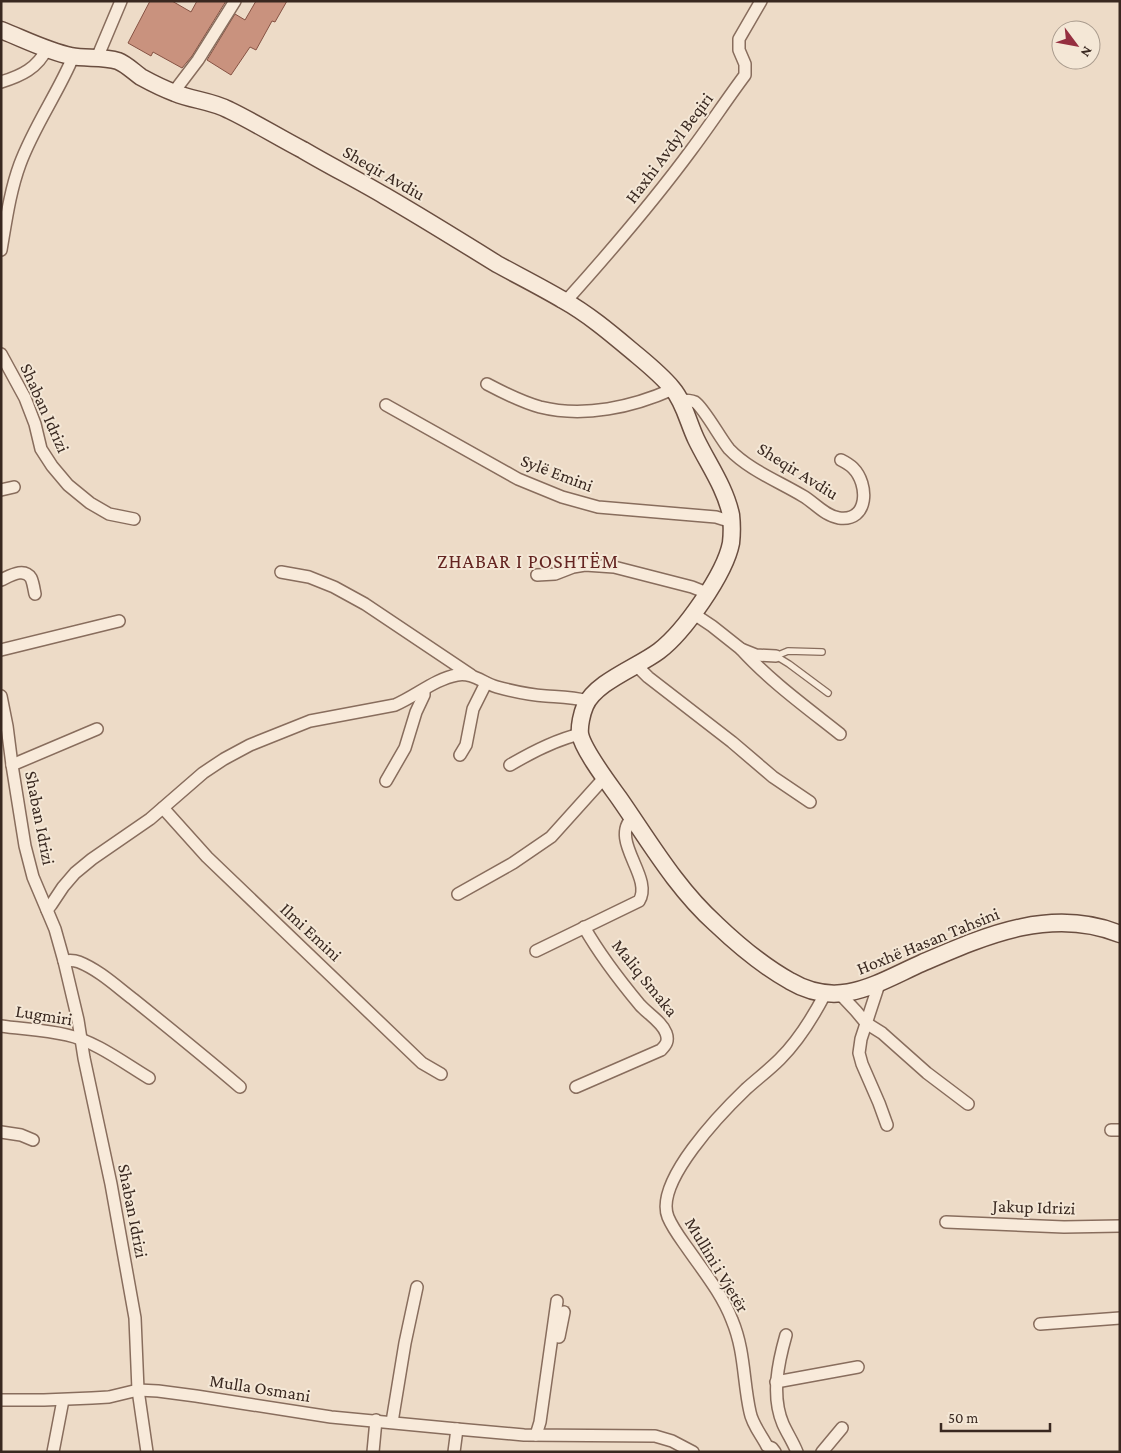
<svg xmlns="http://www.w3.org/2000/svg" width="1121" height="1453" font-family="'Crimson Pro',serif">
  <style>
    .building { fill: #c9927e; stroke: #865344 }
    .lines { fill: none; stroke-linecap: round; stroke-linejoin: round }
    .lane-casing { stroke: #886d5d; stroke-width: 8 }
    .street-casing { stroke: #886d5d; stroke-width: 14 }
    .secondary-casing { stroke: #6a4e40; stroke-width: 19 }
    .lane { stroke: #f8eada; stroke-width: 5.5 }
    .street { stroke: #f8eada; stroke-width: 11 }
    .secondary { stroke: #f8eada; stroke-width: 16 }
    .labels { text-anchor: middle; stroke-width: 4; stroke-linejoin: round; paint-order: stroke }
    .street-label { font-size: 18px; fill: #392820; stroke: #f4e7d6 }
    .quarter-label { font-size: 20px; letter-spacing: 1px; fill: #642421; stroke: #f4e7d6 }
  </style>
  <rect width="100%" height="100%" fill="#eddbc7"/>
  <g class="building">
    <polygon points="150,1 172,1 191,12 197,1 226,1 192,56 182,68 153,52 151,56 128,43"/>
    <polygon points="256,1 287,1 275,22 272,21 256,50 250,47 231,75 207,60 235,14 245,20"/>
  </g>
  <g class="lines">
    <g class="lane-casing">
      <g id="lane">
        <polyline points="776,656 789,664 828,693"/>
        <polyline points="776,656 788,651 822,652"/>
      </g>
    </g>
    <g class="street-casing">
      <g id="street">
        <polyline points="97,58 121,1"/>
        <path d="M1 82C21 76 38 68 47 48"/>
        <polyline points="173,93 198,60 235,1"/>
        <path d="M1 250C6 221 10 191 20 164 34 126 58 93 73 57"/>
        <path d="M566 301C610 252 653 202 692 149 710 125 727 99 745 75V64L739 50V39L761 1"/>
        <polyline points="1,354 25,398 35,424 41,449 52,466 68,485 90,503 109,514 134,519"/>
        <path d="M487 384C504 393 522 402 540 407 584 418 633 407 673 389"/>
        <path d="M680 400C685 400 690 400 695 402 704 408 720 438 729 449 749 470 778 481 803 496 815 503 825 516 839 518 869 522 869 484 853 468 850 465 845 462 841 460"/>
        <polyline points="386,405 518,479 562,497 598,507 716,517 732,522"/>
        <polyline points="1,490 14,487"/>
        <polyline points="281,572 309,577 334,587 365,604 471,675"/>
        <polyline points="537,575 555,574 573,567 585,565 614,567 692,587 707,593"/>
        <path d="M1 580C10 576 24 567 31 578 33 582 34 589 35 594"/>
        <polyline points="694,614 712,626 741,649 756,655 776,656"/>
        <path d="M741 649C770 681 806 707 840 734"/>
        <polyline points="1,650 119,621"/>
        <polyline points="637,666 648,677 732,742 773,777 810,802"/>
        <polyline points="1,696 7,726 12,765 25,846 33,877 55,929 64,961 78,1020 84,1058 111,1184 135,1318 138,1390 147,1452"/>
        <polyline points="460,755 466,745 473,709 486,683"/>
        <polyline points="12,765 97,729"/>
        <path d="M510 765C532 752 555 740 580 734"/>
        <polyline points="386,781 405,748 416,712 424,695 424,690"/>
        <polyline points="163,808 207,857 422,1063 441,1074"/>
        <polyline points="458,894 513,863 551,837 605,777"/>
        <path d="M47 910 51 905 63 887 75 873 92 859 150 819 203 773 224 759 250 745 310 721 395 705C416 696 435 679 457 675 472 672 483 683 497 687 512 691 530 695 546 696 560 697 573 697 588 701"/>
        <path d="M536 951 639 901C654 877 608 840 633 817"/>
        <path d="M64 961C70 960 74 960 79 962 99 970 116 986 133 999 169 1028 205 1057 240 1087"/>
        <polyline points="879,984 861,1039 859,1053 862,1064 879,1103 887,1125"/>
        <polyline points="840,994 856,1011 866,1023 882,1033 927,1073 968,1104"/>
        <path d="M1 1026C23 1029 45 1030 67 1035 95 1041 124 1063 149 1078"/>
        <path d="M576 1087 661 1050C666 1045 669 1041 666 1033 662 1022 648 1014 640 1005 620 981 600 955 584 927"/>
        <polyline points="1111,1130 1120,1130"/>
        <polyline points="1,1132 21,1135 33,1140"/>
        <polyline points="946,1222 1064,1227 1120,1226"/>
        <polyline points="1040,1324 1120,1318"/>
        <path d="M786 1335C778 1363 771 1396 783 1424 787 1433 793 1442 797 1452"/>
        <polyline points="559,1337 564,1312"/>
        <polyline points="776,1382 858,1367"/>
        <polyline points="1,1400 44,1400 92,1398 109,1397 138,1390 158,1391 196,1396 331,1417 457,1429 524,1435 655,1436 672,1441 693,1452"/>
        <polyline points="392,1422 405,1343 417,1287"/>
        <polyline points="536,1435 540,1422 557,1301"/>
        <polyline points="53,1452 63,1400"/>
        <polyline points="373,1452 376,1420"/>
        <polyline points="454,1452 457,1429"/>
        <path d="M775 1452 772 1448 767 1446C762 1436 752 1424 750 1412 743 1381 745 1351 732 1320 722 1294 704 1272 688 1249 681 1239 673 1229 668 1217 654 1182 722 1112 746 1089 757 1079 769 1070 780 1059 798 1041 813 1017 825 994"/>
        <polyline points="822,1452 842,1428"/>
      </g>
    </g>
    <g class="secondary-casing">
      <path id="secondary" d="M1 30C24 39 47 51 71 56 86 59 103 56 118 61 126 64 134 72 141 77 152 83 164 89 175 93 192 100 212 101 229 110 254 122 278 137 303 150 330 166 358 180 385 196 423 218 460 241 497 264 519 276 541 287 563 300 590 315 614 336 638 356 650 366 662 376 672 388 684 402 688 422 696 439 708 464 725 487 731 515 732 524 732 534 731 543 725 574 684 632 659 651 638 667 595 682 585 706 582 713 579 726 580 734 583 750 609 784 619 798 649 841 676 888 716 924 738 945 763 966 790 981 839 1010 877 983 922 963 985 936 1051 906 1120 934"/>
    </g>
    <use href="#lane" class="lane"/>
    <use href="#street" class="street"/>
    <use href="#secondary" class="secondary"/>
  </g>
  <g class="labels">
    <g class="street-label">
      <text transform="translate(669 148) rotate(-53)" y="6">Haxhi Avdyl Beqiri</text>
      <text transform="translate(384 173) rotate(30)" y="6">Sheqir Avdiu</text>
      <text transform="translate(45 408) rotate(66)" y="6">Shaban Idrizi</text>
      <text transform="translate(798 471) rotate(32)" y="6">Sheqir Avdiu</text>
      <text transform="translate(557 473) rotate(21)" y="6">Sylë Emini</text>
      <text transform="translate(40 818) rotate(79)" y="6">Shaban Idrizi</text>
      <text transform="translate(311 932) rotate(43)" y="6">Ilmi Emini</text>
      <text transform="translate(928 941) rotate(-22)" y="6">Hoxhë Hasan Tahsini</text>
      <text transform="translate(645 978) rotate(51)" y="6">Maliq Smaka</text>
      <text transform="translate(44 1015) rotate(9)" y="6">Lugmiri</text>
      <text transform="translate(1034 1207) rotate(2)" y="6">Jakup Idrizi</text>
      <text transform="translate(133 1211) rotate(79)" y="6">Shaban Idrizi</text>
      <text transform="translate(717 1265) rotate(59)" y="6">Mullini i Vjetër</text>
      <text transform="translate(260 1388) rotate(9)" y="6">Mulla Osmani</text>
    </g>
    <g class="quarter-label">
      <text x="528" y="568">ZHABAR I POSHTËM</text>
    </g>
  </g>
  <rect width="1121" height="1453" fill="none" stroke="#392820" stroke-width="5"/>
  <g transform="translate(1076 45) rotate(122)"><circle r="24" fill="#f4e7d6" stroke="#a99b8d"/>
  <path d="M0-4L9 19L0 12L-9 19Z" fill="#952f40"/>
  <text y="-8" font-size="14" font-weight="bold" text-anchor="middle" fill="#392820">N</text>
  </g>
  <path d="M941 1423v8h109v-8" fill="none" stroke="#392820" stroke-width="2.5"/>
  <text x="948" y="1423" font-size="15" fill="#392820" stroke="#f4e7d6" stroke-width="4" paint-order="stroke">50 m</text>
</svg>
